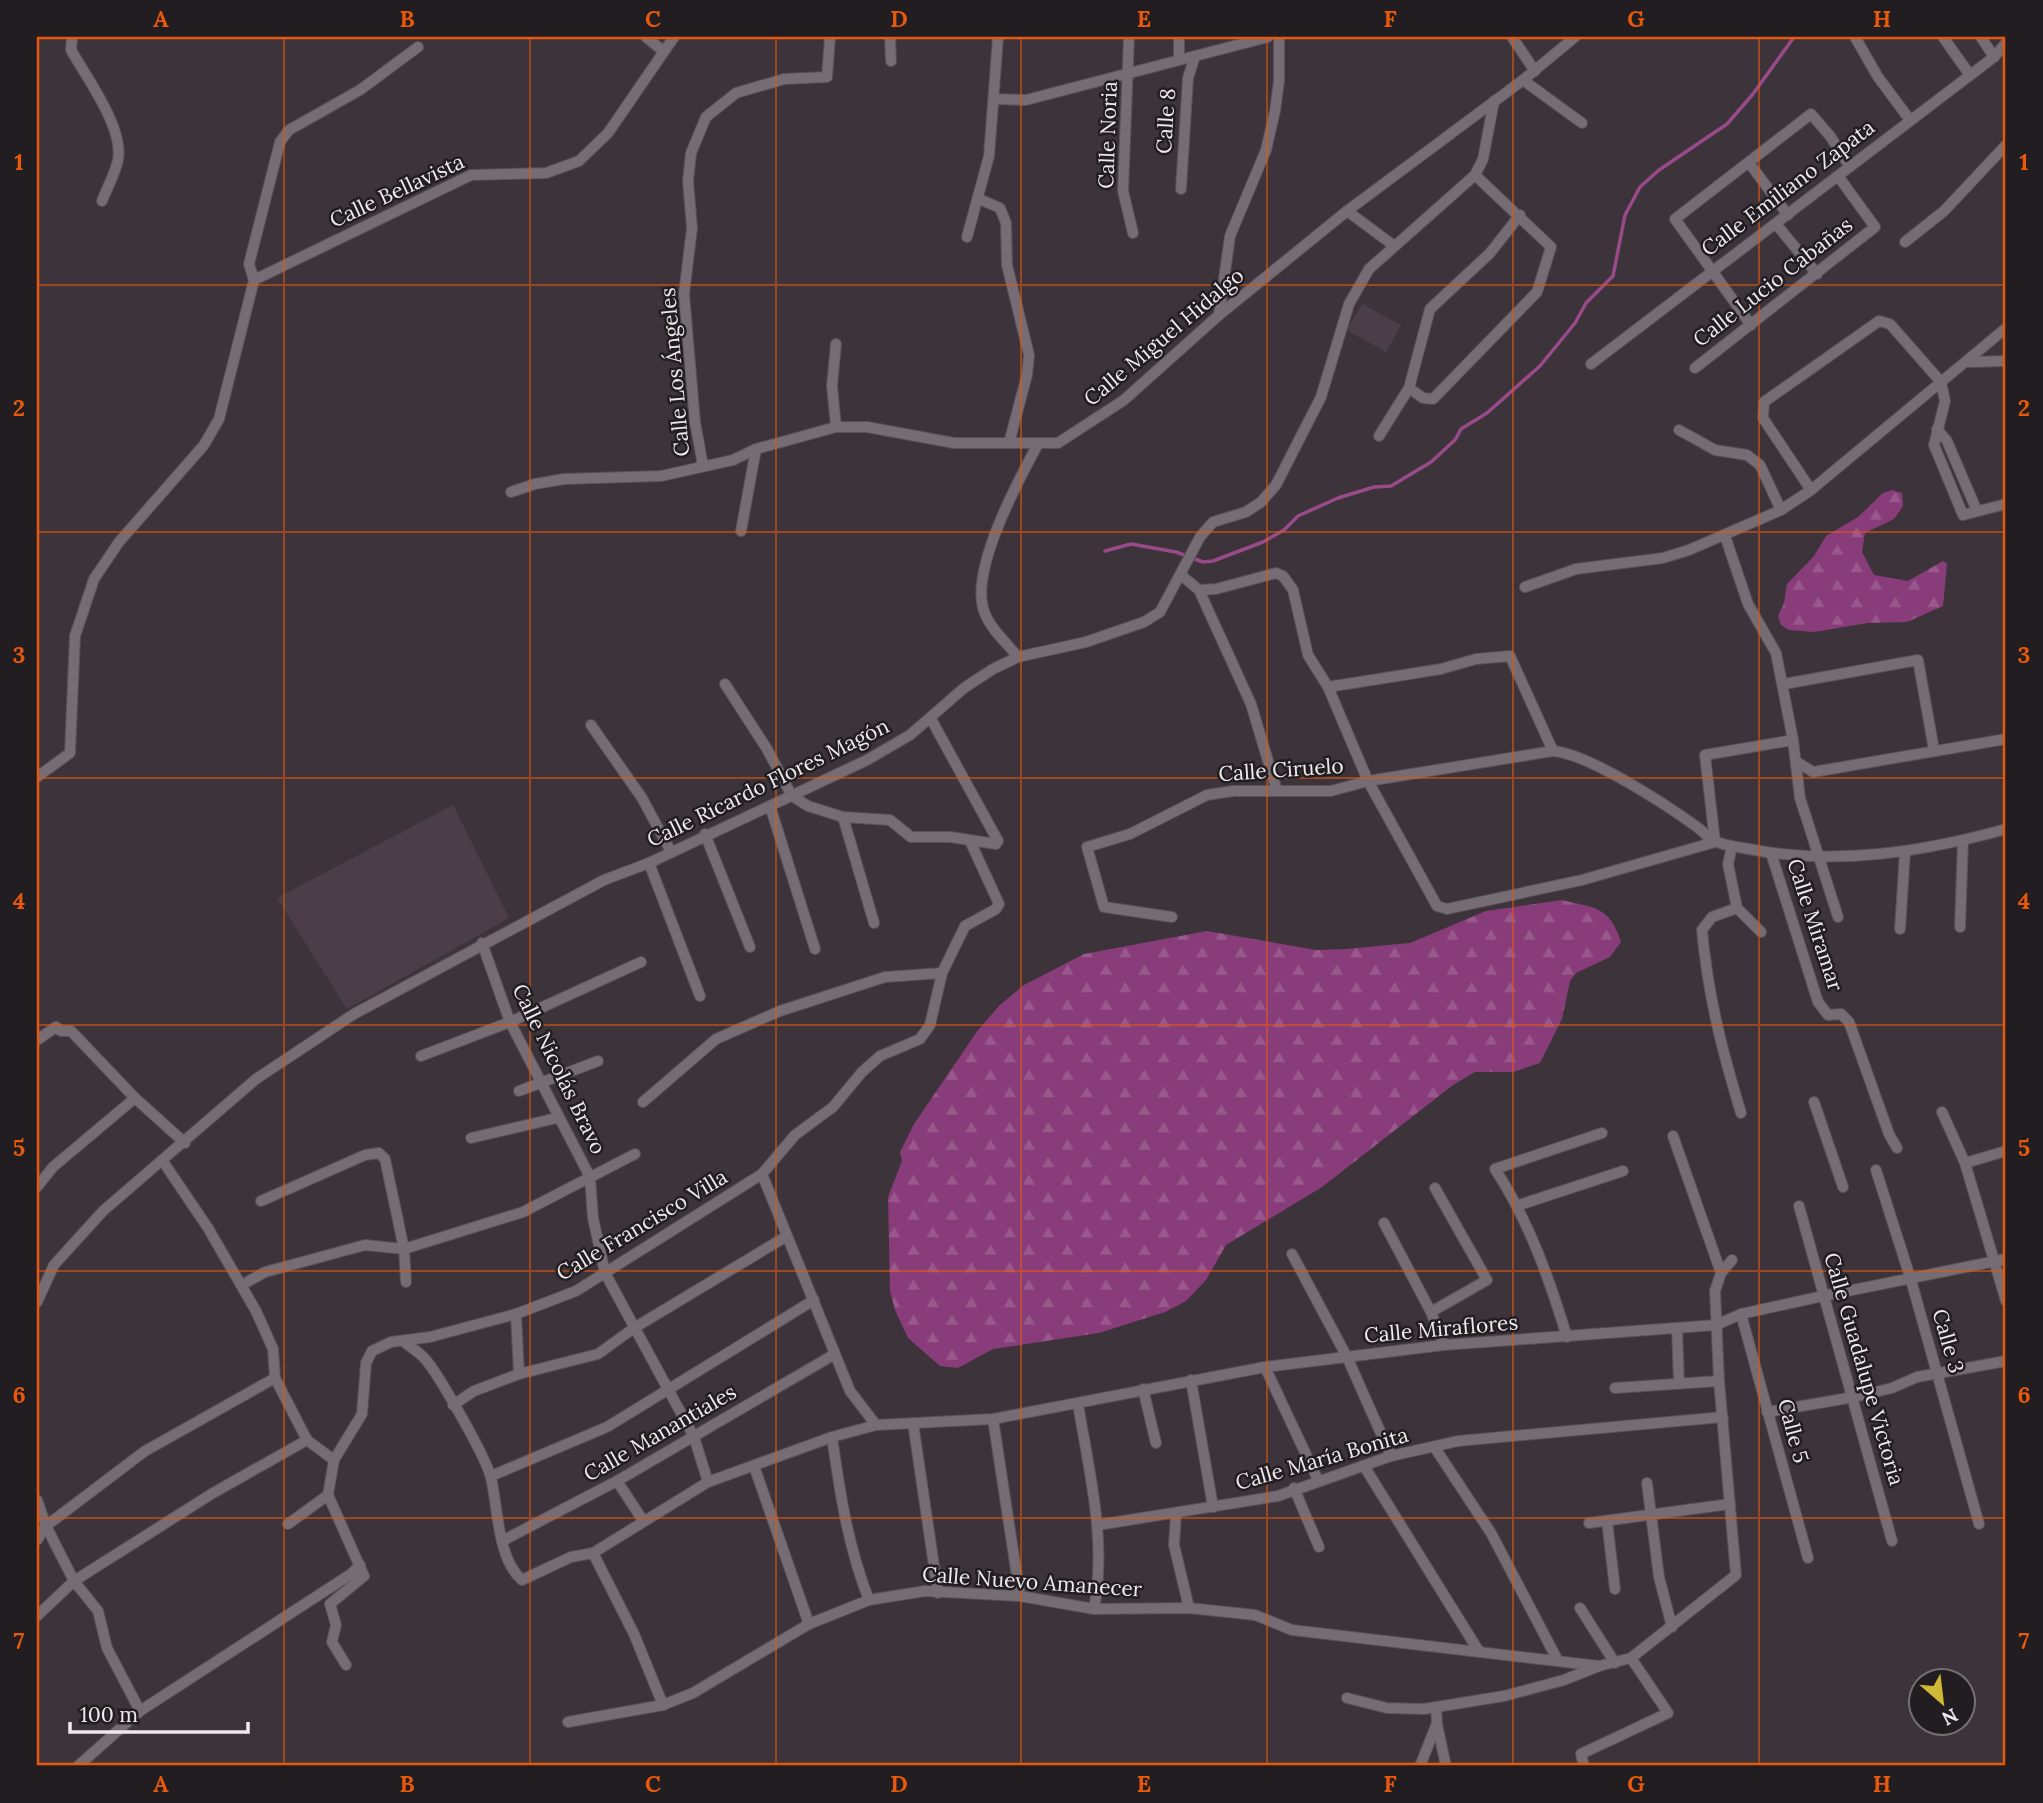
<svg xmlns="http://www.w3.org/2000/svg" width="2043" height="1803" font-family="Lora,serif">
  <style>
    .built { fill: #4c3e48 }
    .forest { fill: url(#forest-firs) }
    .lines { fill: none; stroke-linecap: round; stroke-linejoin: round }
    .stream { stroke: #984b88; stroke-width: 3.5 }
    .minor-casing { stroke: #595157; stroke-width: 12 }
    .minor { stroke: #766c74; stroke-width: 10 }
    .grid { fill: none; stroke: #e8590c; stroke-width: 2; stroke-opacity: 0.55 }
    .labels { text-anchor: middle; stroke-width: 5; stroke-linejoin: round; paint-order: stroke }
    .street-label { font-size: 21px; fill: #efe9ed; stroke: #211d20 }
    .neatline { fill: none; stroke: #e8590c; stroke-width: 2.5 }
    .grid-label { font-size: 23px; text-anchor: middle; font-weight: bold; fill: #e8590c }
  </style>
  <defs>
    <pattern id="forest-firs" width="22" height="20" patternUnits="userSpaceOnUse" patternTransform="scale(1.75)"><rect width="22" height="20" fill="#883c79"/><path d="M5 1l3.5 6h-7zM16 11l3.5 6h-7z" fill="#99588c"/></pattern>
  </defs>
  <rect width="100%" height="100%" fill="#3d343b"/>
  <g class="built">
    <polygon points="1362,304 1401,325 1386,352 1347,330"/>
    <polygon points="453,805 509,918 347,1009 277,898"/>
  </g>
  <g class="forest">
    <polygon points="1892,490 1902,493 1903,506 1894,519 1865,533 1862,552 1874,575 1908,581 1943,561 1947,564 1943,606 1907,622 1868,623 1814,632 1789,630 1781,625 1778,616 1784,603 1787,584 1814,556 1826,536 1858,517 1883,493"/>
    <path d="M1562 900C1594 908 1610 906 1621 942L1610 957 1576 973 1570 981 1562 1019 1540 1063 1513 1072H1475L1453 1085 1322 1187 1226 1245 1206 1280 1186 1301 1165 1312 1099 1333 993 1349 958 1368 940 1366 908 1338 895 1310 890 1291 888 1197 902 1161 900 1152 914 1124 978 1030 1000 1005 1024 985 1084 954 1207 931 1316 950 1346 949 1410 943 1486 911Z"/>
  </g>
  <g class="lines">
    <polyline class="stream" points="1105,551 1131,544 1176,552 1203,562 1213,561 1263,542 1284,530 1298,516 1338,498 1374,487 1391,486 1431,462 1455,440 1461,429 1487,413 1540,366 1575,323 1586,303 1613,276 1625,215 1640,187 1659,170 1727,124 1753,94 1794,37"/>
    <g class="minor-casing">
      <g id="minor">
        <path d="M72 37 71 50C87 78 124 128 118 160 115 174 107 188 102 201"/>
        <polyline points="646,37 663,51"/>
        <polyline points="890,37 891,61"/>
        <polyline points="1129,37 1123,191 1133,233"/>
        <polyline points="1512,37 1535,71"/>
        <polyline points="1855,37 1878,77 1910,120"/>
        <polyline points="1943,37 1970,75"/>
        <polyline points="1981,37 1994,57"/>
        <polyline points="1179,60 1179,37"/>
        <polyline points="1523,80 1582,123"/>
        <polyline points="994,99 1026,100 1268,37"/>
        <polyline points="1750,164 1788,215"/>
        <polyline points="1181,189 1188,78 1195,56"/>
        <polyline points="979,199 1000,208 1006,223 1007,265 1029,355 1027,375 1009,443"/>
        <polyline points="1347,211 1393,245"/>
        <polyline points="1776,224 1817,274"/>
        <polyline points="967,237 989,156 998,37"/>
        <polyline points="1905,242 1944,211 2006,145"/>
        <polyline points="254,280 471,175 546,173 579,161 608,133 674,37"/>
        <polyline points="254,280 249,264 280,142 289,130 360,90 418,47"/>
        <polyline points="1219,315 1230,236 1266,150 1275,111 1279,81 1279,37"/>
        <polyline points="1751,325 1675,219 1811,114 1830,136 1850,167"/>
        <polyline points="1969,362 2006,361"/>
        <polyline points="1591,364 1994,57 2006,43"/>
        <polyline points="1695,368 1875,227 1838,176"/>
        <polyline points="1409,388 1423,398 1433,399 1537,292 1551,247 1475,175"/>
        <polyline points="836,427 832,386 836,344"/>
        <polyline points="1937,429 1947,441 1977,511"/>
        <polyline points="1679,430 1715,450 1747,455 1760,465 1781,510"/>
        <polyline points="1379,436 1409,388 1430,309 1490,253 1520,215"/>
        <polyline points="703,466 695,422 684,294 692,228 688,181 691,153 706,117 736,93 784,79 827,77 830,37"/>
        <polyline points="1811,490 1763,418 1764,402 1879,321 1890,324 1941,382 1945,401 1934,445 1963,515 2006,504"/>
        <polyline points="511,492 535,484 564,479 661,476 733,460 756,449 836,427 867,427 954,443 1058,443 1124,400 1219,315 1347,211 1523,80 1575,37"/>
        <polyline points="741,531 756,449"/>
        <polyline points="1725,536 1748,604 1776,653 1793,740 1800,798 1838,917"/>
        <polyline points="1181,575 1199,590 1216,589 1276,573 1283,576 1293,590 1308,655 1328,687 1368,781 1437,906 1447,909 1582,880 1715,842"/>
        <polyline points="1525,587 1576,569 1663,558 1689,550 1781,510 1811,490 2006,328"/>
        <polyline points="1199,590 1251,704 1277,791"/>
        <path d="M1018 657C1006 642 988 627 983 608 972 566 1018 481 1038 444"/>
        <polyline points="725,684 767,749 792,796 808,806 843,817 890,820 911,837 950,837 996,844 998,841 931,719"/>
        <polyline points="1784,684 1918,660 1934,750"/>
        <polyline points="1328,687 1441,669 1476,659 1510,656 1553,751"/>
        <polyline points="591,725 642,798 670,850"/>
        <polyline points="1797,762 1813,772 2006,739"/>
        <polyline points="37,777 70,753 75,636 94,579 119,542 204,445 219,419 254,280"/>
        <polyline points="770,806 815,949"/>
        <polyline points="843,817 874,923"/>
        <polyline points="705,834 750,947"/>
        <polyline points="1715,842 1705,755 1793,740"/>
        <polyline points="1732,846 1728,864 1737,908 1761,932"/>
        <polyline points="1771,853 1818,1002 1828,1015 1841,1014 1849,1022 1889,1134 1897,1148"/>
        <polyline points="649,863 700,996"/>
        <path d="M1737 908 1712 917 1702 930C1708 996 1722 1050 1741 1113"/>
        <path d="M1172 917 1104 907 1087 847 1130 834 1207 795 1233 791H1331L1368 781 1553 751C1589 754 1665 804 1697 827 1703 831 1707 837 1713 840 1723 846 1738 847 1749 849 1835 866 1923 852 2006 829"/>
        <polyline points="1960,927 1963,841"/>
        <polyline points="1900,929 1905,852"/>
        <polyline points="482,943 510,1022 590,1177 593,1218 605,1273 694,1437 708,1482"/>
        <polyline points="37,1040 56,1027 61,1031 71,1031 135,1098 185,1143"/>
        <polyline points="421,1056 510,1022 641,962"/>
        <polyline points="519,1091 598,1061"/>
        <polyline points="643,1102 716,1039 780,1011 885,977 942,973"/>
        <polyline points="1814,1102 1843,1187"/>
        <polyline points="1942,1112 1965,1163 2006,1301"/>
        <polyline points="1673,1136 1721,1273"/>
        <polyline points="471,1138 557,1118"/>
        <polyline points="162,1160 208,1228 256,1311 273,1349 275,1378 307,1440 334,1460"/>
        <polyline points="1965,1163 2006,1151"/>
        <polyline points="1876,1170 1911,1280 1979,1524"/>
        <polyline points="762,1174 850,1391 876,1425"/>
        <polyline points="37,1187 53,1167 135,1098"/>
        <polyline points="261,1201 365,1155 379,1153 385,1159 404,1249 406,1282"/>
        <polyline points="1519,1205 1623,1171"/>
        <polyline points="1799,1206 1892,1541"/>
        <polyline points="1384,1223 1431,1312 1444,1345"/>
        <polyline points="1292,1254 1347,1357 1391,1456"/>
        <polyline points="242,1285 265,1272 365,1245 404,1249 523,1212 635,1154"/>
        <polyline points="37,1302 54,1265 103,1211 256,1079 354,1014 604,880 649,863 867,760 910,735 964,688 993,669 1018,657 1086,642 1144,622 1160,612 1200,537 1213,522 1246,512 1261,502 1276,485 1321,397 1349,304 1369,269 1475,175 1483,159 1494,101"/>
        <polyline points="1431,1312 1487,1280 1435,1188"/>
        <polyline points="516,1314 519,1374"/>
        <polyline points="1741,1314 1808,1558"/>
        <polyline points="1677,1328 1679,1383"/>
        <path d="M1567 1337C1549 1278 1529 1221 1495 1169L1602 1133"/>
        <path d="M404 1342C410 1347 419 1352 425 1359 438 1373 487 1459 491 1478 498 1506 497 1559 522 1580L571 1557 593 1553 708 1482 832 1437 876 1425 993 1419 1265 1367 1444 1345 1716 1325 1741 1314 1823 1296 2006 1259"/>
        <polyline points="1265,1367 1318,1480"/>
        <polyline points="1191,1380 1213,1507"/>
        <polyline points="1615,1388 1719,1381"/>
        <polyline points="1143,1389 1156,1443"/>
        <path d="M1078 1404C1089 1471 1107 1541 1094 1609"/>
        <polyline points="453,1405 474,1391 519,1374 598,1354 634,1328 787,1236"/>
        <polyline points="1767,1412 1854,1397 1892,1388 1917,1377 2006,1361"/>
        <polyline points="993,1419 1020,1596"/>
        <polyline points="913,1423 938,1593"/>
        <path d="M832 1437C840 1493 848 1547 869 1600"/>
        <polyline points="1435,1448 1491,1533 1557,1659"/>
        <polyline points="754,1466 809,1624"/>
        <polyline points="1364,1466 1478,1650"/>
        <polyline points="491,1476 607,1427 814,1300"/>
        <polyline points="617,1481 642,1519"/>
        <polyline points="1647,1483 1659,1577 1672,1627"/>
        <polyline points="1294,1488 1319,1547"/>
        <polyline points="37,1500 46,1526 74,1581 98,1611 107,1648 140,1711"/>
        <polyline points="1176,1513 1174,1545 1189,1608"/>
        <polyline points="1607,1521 1615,1589"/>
        <polyline points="1589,1523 1730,1504"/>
        <polyline points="288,1524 328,1495"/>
        <polyline points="1098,1525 1278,1496 1391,1456 1458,1441 1723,1417"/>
        <polyline points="37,1540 46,1526 145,1451 275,1378"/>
        <polyline points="502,1541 617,1481 835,1354"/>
        <polyline points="593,1553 634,1634 663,1705"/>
        <polyline points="1580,1608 1615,1663"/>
        <polyline points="37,1616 74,1581 213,1493 307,1440"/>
        <polyline points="346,1665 332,1642 336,1625 330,1604 364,1576 328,1495 334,1460 362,1414 366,1363 372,1351 391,1342 430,1337 516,1314 576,1291 762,1174 795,1135 833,1107 862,1072 880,1056 920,1039 930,1025 942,973 965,926 996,909 999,904 970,841"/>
        <polyline points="1347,1698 1387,1708 1424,1709 1504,1696 1564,1680 1599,1666 1631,1658 1736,1575 1719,1381 1715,1291 1721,1273 1732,1260"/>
        <polyline points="568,1722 663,1705 693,1693 809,1624 869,1600 925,1591 1020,1596 1094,1609 1189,1608 1255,1615 1292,1630 1599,1666"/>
        <polyline points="1437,1724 1446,1766"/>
        <polyline points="78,1766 140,1711 351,1574 360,1565"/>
        <polyline points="1420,1766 1437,1723 1436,1707"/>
        <polyline points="1584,1766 1581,1754 1668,1713 1631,1658"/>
      </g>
    </g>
    <use href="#minor" class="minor"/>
  </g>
  <path class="grid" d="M284 37V1766M530 37V1766M776 37V1766M1021 37V1766M1267 37V1766M1513 37V1766M1759 37V1766M37 285H2006M37 532H2006M37 778H2006M37 1025H2006M37 1271H2006M37 1518H2006"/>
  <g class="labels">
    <g class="street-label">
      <text transform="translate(1166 121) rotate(-86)" y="7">Calle 8</text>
      <text transform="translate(1108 135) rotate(-88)" y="7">Calle Noria</text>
      <text transform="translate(1788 188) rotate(-37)" y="7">Calle Emiliano Zapata</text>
      <text transform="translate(397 191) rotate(-25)" y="7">Calle Bellavista</text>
      <text transform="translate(1773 282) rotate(-38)" y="7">Calle Lucio Cabañas</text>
      <text transform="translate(1164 337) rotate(-40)" y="7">Calle Miguel Hidalgo</text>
      <text transform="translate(675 372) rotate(-95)" y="7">Calle Los Ángeles</text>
      <text transform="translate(1281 770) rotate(-4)" y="7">Calle Ciruelo</text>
      <text transform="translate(768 783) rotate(-26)" y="7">Calle Ricardo Flores Magón</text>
      <text transform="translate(1815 925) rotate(72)" y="7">Calle Miramar</text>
      <text transform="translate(559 1069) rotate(64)" y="7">Calle Nicolás Bravo</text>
      <text transform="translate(642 1225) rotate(-31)" y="7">Calle Francisco Villa</text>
      <text transform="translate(1441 1329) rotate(-5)" y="7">Calle Miraflores</text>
      <text transform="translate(1948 1341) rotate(74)" y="7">Calle 3</text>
      <text transform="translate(1864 1369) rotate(74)" y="7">Calle Guadalupe Victoria</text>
      <text transform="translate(1793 1431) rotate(75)" y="7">Calle 5</text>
      <text transform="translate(660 1433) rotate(-30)" y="7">Calle Manantiales</text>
      <text transform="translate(1322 1459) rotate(-16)" y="7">Calle María Bonita</text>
      <text transform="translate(1032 1582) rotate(4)" y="7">Calle Nuevo Amanecer</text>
    </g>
  </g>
  <rect width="2043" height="1803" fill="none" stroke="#211d20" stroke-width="77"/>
  <g transform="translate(1942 1702) rotate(152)"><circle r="33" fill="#211d20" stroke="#736f72" stroke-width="2"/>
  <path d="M0-5L12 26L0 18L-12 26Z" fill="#cfb837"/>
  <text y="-10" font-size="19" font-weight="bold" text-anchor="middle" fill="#efe9ed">N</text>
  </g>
  <path d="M70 1722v10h178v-10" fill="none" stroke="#efe9ed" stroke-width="3.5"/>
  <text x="80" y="1722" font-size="21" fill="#efe9ed" stroke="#211d20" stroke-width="5" paint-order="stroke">100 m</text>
  <rect x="38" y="38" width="1966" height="1726" class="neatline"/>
  <g class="grid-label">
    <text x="161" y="27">A</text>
    <text x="407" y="27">B</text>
    <text x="653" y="27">C</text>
    <text x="899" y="27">D</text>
    <text x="1144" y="27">E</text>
    <text x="1390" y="27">F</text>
    <text x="1636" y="27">G</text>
    <text x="1882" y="27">H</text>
    <text x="19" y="170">1</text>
    <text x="2024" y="170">1</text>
    <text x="19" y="416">2</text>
    <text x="2024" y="416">2</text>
    <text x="19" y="663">3</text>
    <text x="2024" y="663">3</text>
    <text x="19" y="909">4</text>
    <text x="2024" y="909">4</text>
    <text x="19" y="1156">5</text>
    <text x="2024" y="1156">5</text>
    <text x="19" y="1403">6</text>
    <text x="2024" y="1403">6</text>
    <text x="19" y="1649">7</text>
    <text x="2024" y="1649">7</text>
    <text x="161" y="1792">A</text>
    <text x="407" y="1792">B</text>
    <text x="653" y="1792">C</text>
    <text x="899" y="1792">D</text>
    <text x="1144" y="1792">E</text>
    <text x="1390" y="1792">F</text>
    <text x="1636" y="1792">G</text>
    <text x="1882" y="1792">H</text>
  </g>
</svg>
